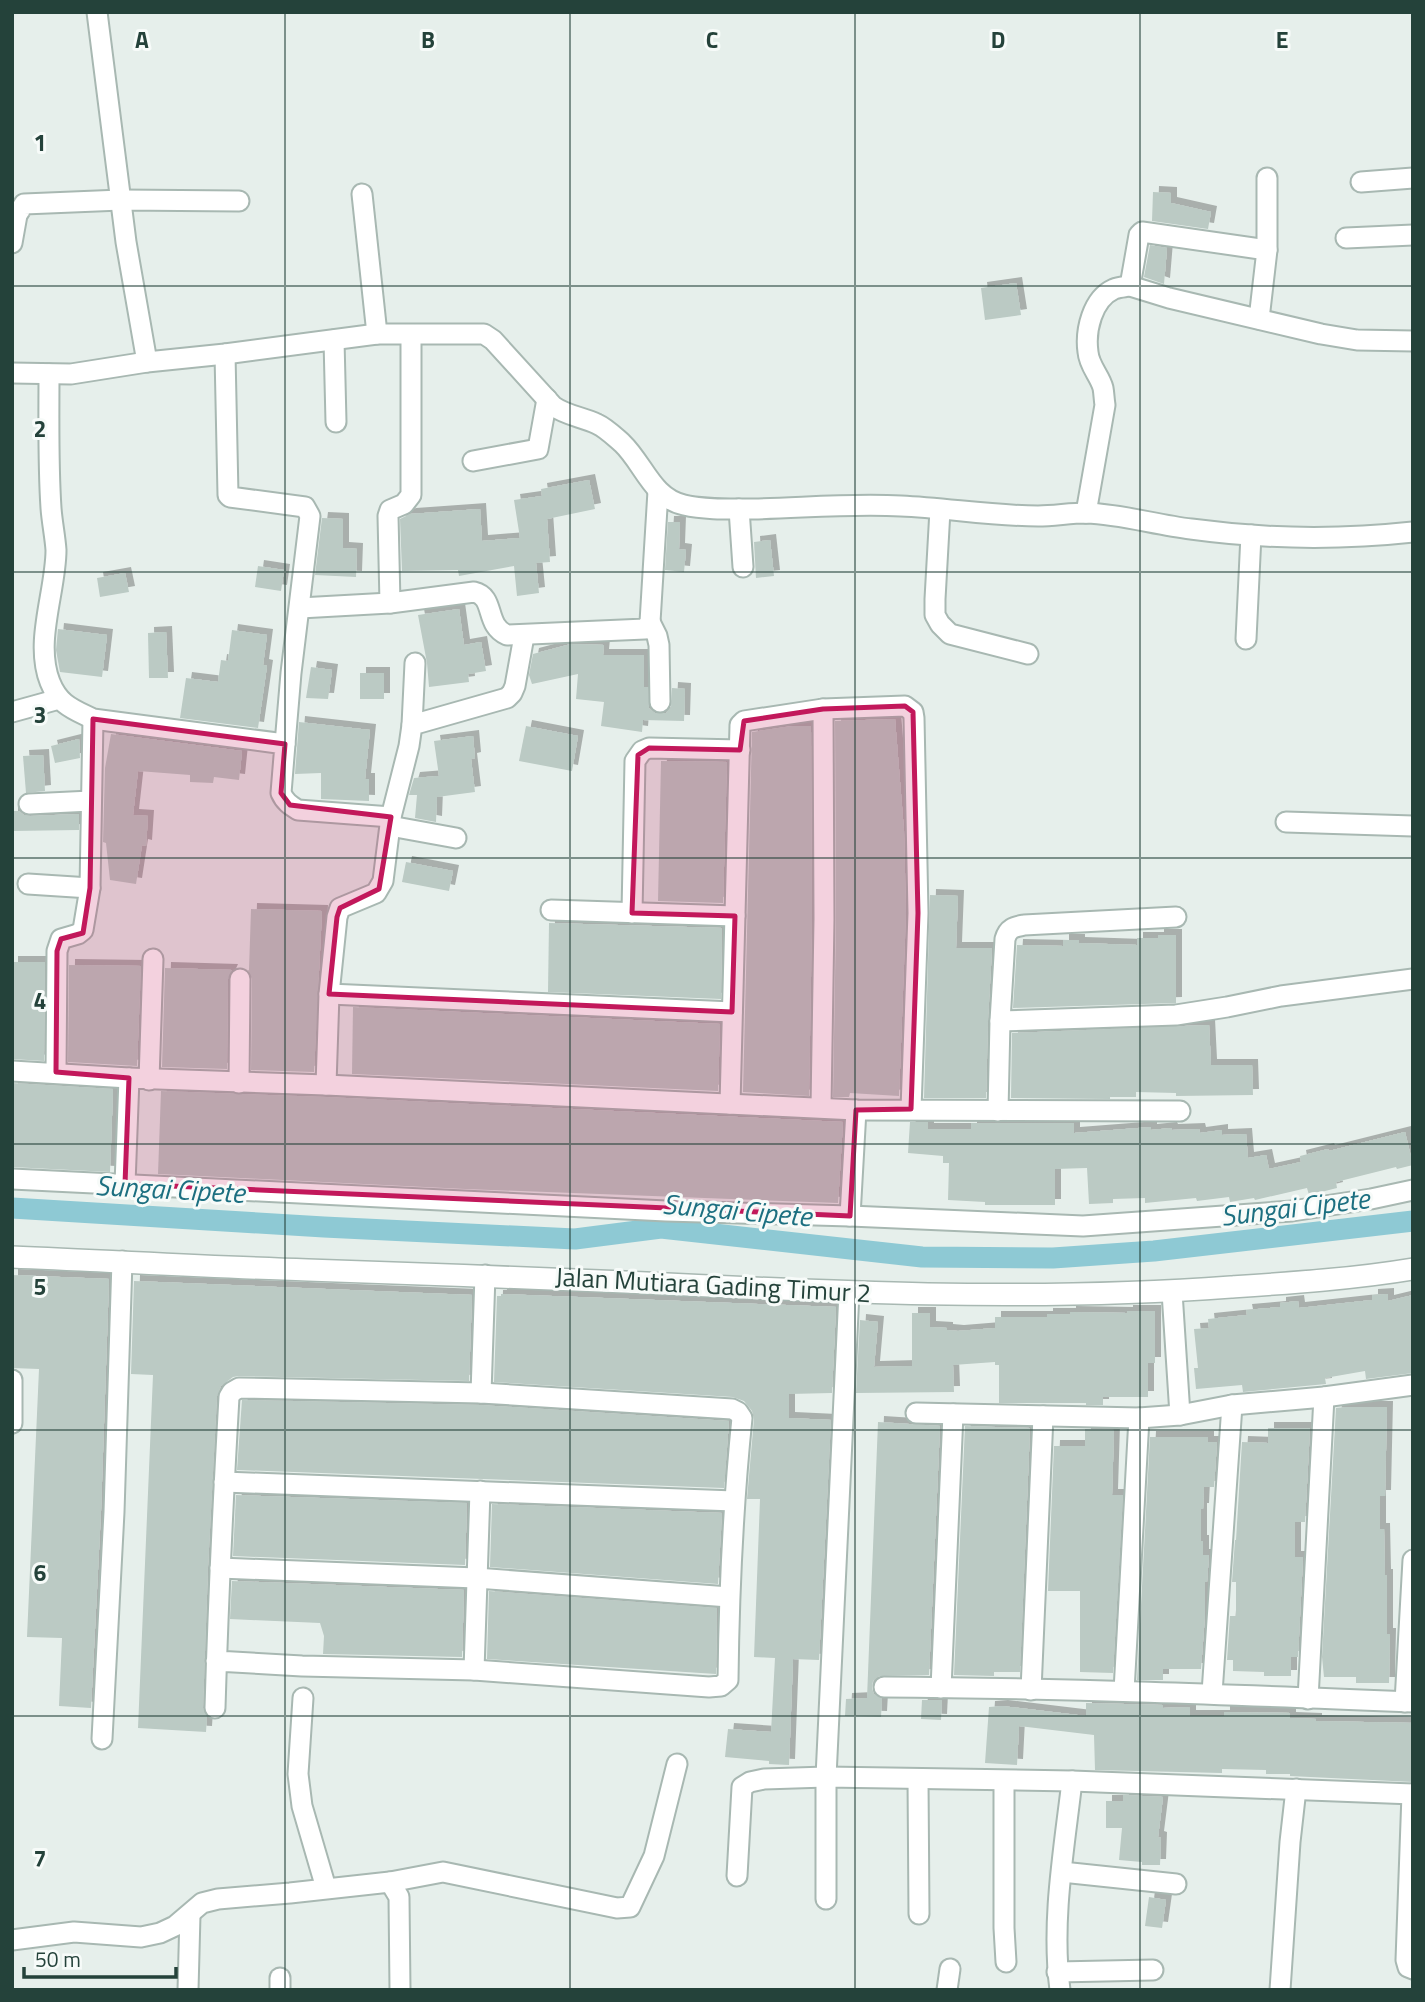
<svg xmlns="http://www.w3.org/2000/svg" width="1425" height="2002" font-family="'Titillium Web',sans-serif">
  <style>
    .lines { fill: none; stroke-linecap: round; stroke-linejoin: round }
    .canal { stroke: #8ec9d4; stroke-width: 21 }
    .building { fill: #bbcac4; filter: url(#shadow) }
    .minor-casing { stroke: #a8b8b2; stroke-width: 23 }
    .tertiary-casing { stroke: #a8b8b2; stroke-width: 24 }
    .minor { stroke: #fff; stroke-width: 19 }
    .tertiary { stroke: #fff; stroke-width: 21 }
    .marked { fill: #c2185b; fill-opacity: 0.2; stroke: #c2185b; stroke-width: 5; stroke-linejoin: round }
    .grid { fill: none; stroke: #24423a; stroke-width: 2; stroke-opacity: 0.55 }
    .labels { text-anchor: middle; stroke-width: 6; stroke-linejoin: round; paint-order: stroke }
    .street-label { font-size: 26px; fill: #24423a; stroke: #f7fbf9 }
    .water-label { font-size: 28px; font-style: italic; fill: #1c6f80; stroke: #f7fbf9 }
    .grid-label { font-size: 23px; text-anchor: middle; font-weight: bold; fill: #24423a; stroke: #f7fbf9; stroke-width: 6; stroke-linejoin: round; paint-order: stroke }
  </style>
  <defs>
    <filter id="shadow"><feDropShadow dx="6" dy="-6" stdDeviation="0" flood-color="#0004"/></filter>
  </defs>
  <rect width="100%" height="100%" fill="#e6efeb"/>
  <g class="lines">
    <polyline class="canal" points="12,1208 324,1227 575,1239 661,1228 922,1257 1053,1258 1154,1251 1413,1221"/>
  </g>
  <g class="building">
    <polygon points="1153,192 1171,193 1171,203 1211,212 1208,229 1152,221"/>
    <polygon points="1150,245 1167,248 1164,284 1144,277"/>
    <polygon points="1016,283 1021,315 985,320 981,288"/>
    <polygon points="589,480 595,509 547,519 550,562 536,563 539,593 517,596 514,566 459,576 458,570 402,571 400,519 410,514 480,509 482,541 520,538 514,500 542,496 541,489"/>
    <polygon points="322,518 343,519 343,548 357,549 356,577 315,575"/>
    <polygon points="668,522 680,522 679,549 686,550 684,572 665,570"/>
    <polygon points="770,540 774,576 756,578 754,542"/>
    <polygon points="258,566 284,570 281,591 255,587"/>
    <polygon points="125,573 129,592 100,597 97,578"/>
    <polygon points="459,609 464,645 481,642 486,671 468,674 469,682 429,687 427,663 418,615"/>
    <polygon points="58,629 107,635 102,677 60,672 56,650"/>
    <polygon points="232,630 267,635 263,665 267,666 258,728 180,718 186,678 218,682 221,660 228,661"/>
    <polygon points="166,632 168,678 149,678 148,633"/>
    <polygon points="571,644 604,645 603,655 644,655 644,687 648,687 649,708 655,713 666,713 671,707 672,688 685,689 684,721 643,720 642,732 601,726 604,702 576,699 578,674 532,684 529,675 533,654"/>
    <polygon points="311,667 332,670 328,699 306,698"/>
    <rect x="360" y="673" width="24" height="26"/>
    <polygon points="895,719 904,831 906,913 899,1096 850,1093 849,1097 833,1097 836,919 835,721"/>
    <polygon points="299,722 370,730 365,779 369,779 369,801 321,799 321,773 295,774"/>
    <polygon points="526,726 578,736 572,771 519,761"/>
    <polygon points="792,726 811,726 812,919 809,1096 743,1092 752,732"/>
    <polygon points="111,734 242,751 239,780 214,777 213,783 190,782 190,775 138,771 133,815 148,816 146,846 142,845 136,884 110,880 106,843 103,842 105,768"/>
    <polygon points="473,736 475,758 471,759 475,792 437,797 436,822 415,818 417,795 409,795 414,778 439,776 434,741"/>
    <polygon points="79,739 80,758 55,763 51,746"/>
    <polygon points="43,755 45,791 26,793 23,756"/>
    <polygon points="661,761 727,762 723,903 658,901"/>
    <polygon points="12,811 19,811 24,815 30,816 79,814 79,830 12,831"/>
    <polygon points="406,862 453,871 449,891 402,882"/>
    <polygon points="930,895 958,896 956,948 992,948 988,1021 986,1098 924,1098"/>
    <polygon points="251,909 322,911 314,1072 251,1070 252,979 248,970 249,970"/>
    <polygon points="549,923 722,928 721,999 548,992"/>
    <polygon points="1158,935 1176,935 1176,1003 1013,1008 1017,945 1063,946 1063,940 1079,940 1079,943 1137,945 1137,938 1158,938"/>
    <polygon points="12,962 45,962 44,1061 12,1059"/>
    <polygon points="69,965 141,966 137,1066 68,1062"/>
    <polygon points="165,968 232,970 228,979 227,1069 162,1067"/>
    <polygon points="353,1007 720,1024 718,1091 352,1074"/>
    <polygon points="1209,1025 1211,1065 1252,1065 1253,1095 1176,1096 1176,1093 1136,1092 1136,1097 1110,1097 1110,1099 1011,1098 1012,1033"/>
    <polygon points="12,1083 113,1089 110,1172 12,1167"/>
    <polygon points="161,1091 326,1097 843,1122 838,1203 465,1189 158,1174"/>
    <polygon points="910,1122 928,1122 928,1129 971,1129 971,1123 1074,1123 1074,1133 1151,1127 1151,1130 1171,1128 1172,1130 1199,1129 1200,1133 1222,1130 1222,1135 1246,1134 1248,1158 1266,1155 1269,1169 1301,1162 1300,1156 1328,1149 1329,1151 1405,1132 1413,1165 1397,1169 1396,1167 1336,1182 1337,1188 1309,1195 1307,1188 1255,1200 1254,1198 1230,1202 1229,1197 1197,1201 1196,1198 1145,1203 1145,1198 1113,1199 1113,1203 1089,1204 1087,1168 1055,1169 1055,1205 985,1205 985,1202 948,1200 949,1163 943,1163 943,1156 908,1153"/>
    <polygon points="12,1275 109,1279 101,1511 91,1708 59,1706 62,1638 27,1637 39,1369 12,1368"/>
    <polygon points="134,1281 472,1295 469,1381 239,1376 233,1377 221,1386 217,1396 208,1567 203,1708 207,1716 206,1732 138,1728 153,1375 131,1374"/>
    <polygon points="501,1294 836,1307 832,1393 789,1394 789,1418 831,1420 819,1660 793,1659 789,1765 769,1764 769,1761 725,1757 728,1729 771,1732 775,1658 754,1657 760,1499 747,1499 754,1419 752,1411 744,1401 733,1397 494,1382 497,1296 501,1296"/>
    <polygon points="1388,1294 1388,1301 1413,1295 1413,1373 1366,1379 1365,1371 1325,1378 1326,1384 1243,1392 1242,1385 1196,1389 1194,1368 1198,1368 1194,1329 1209,1328 1208,1319 1247,1315 1246,1310 1280,1307 1280,1303 1298,1301 1299,1308 1372,1300 1372,1295"/>
    <polygon points="1127,1311 1155,1311 1155,1363 1148,1363 1148,1397 1103,1397 1103,1405 1086,1405 1086,1403 999,1403 999,1365 995,1365 995,1362 953,1365 954,1392 856,1393 860,1320 878,1322 874,1367 912,1366 912,1313 930,1313 930,1327 947,1328 947,1330 958,1331 995,1328 995,1317 1047,1317 1047,1314 1070,1314 1070,1312 1127,1313"/>
    <polygon points="242,1400 480,1405 729,1421 724,1488 237,1470"/>
    <polygon points="1345,1407 1387,1407 1385,1496 1380,1496 1380,1529 1384,1529 1385,1575 1387,1575 1387,1634 1390,1634 1389,1683 1356,1683 1356,1677 1324,1677 1322,1657 1336,1408"/>
    <polygon points="878,1422 940,1426 929,1675 879,1676 873,1681 872,1688 874,1694 882,1699 881,1717 845,1716 846,1699 867,1698"/>
    <polygon points="965,1426 1030,1428 1020,1672 994,1672 994,1676 954,1675"/>
    <polygon points="1268,1428 1310,1428 1305,1522 1295,1522 1295,1557 1303,1557 1298,1657 1291,1657 1291,1676 1264,1676 1264,1672 1233,1671 1233,1660 1227,1660 1230,1616 1236,1616 1236,1582 1232,1582 1235,1540 1236,1540 1242,1442 1268,1443"/>
    <polygon points="1085,1429 1114,1430 1112,1495 1123,1495 1113,1673 1080,1672 1080,1591 1048,1591 1054,1446 1085,1446"/>
    <polygon points="1150,1437 1208,1437 1208,1442 1217,1442 1214,1487 1204,1487 1203,1509 1201,1509 1201,1541 1203,1541 1203,1555 1209,1555 1207,1582 1205,1582 1205,1615 1201,1669 1163,1669 1163,1680 1137,1680"/>
    <polygon points="236,1495 467,1503 465,1565 233,1556"/>
    <polygon points="492,1504 722,1513 718,1584 490,1567"/>
    <polygon points="232,1581 464,1590 462,1657 323,1654 324,1636 320,1623 230,1619"/>
    <polygon points="489,1591 717,1608 716,1674 487,1659"/>
    <polygon points="922,1700 942,1700 941,1720 921,1719"/>
    <polygon points="1086,1703 1163,1705 1163,1708 1190,1707 1190,1716 1224,1716 1224,1712 1290,1713 1290,1718 1316,1719 1316,1721 1413,1723 1413,1782 1290,1776 1290,1774 1266,1774 1266,1770 1222,1769 1222,1773 1095,1770 1094,1735 1019,1726 1017,1765 985,1763 989,1707 1002,1706 1086,1716"/>
    <polygon points="1123,1795 1163,1797 1158,1837 1161,1838 1160,1865 1142,1865 1142,1862 1119,1860 1122,1828 1106,1828 1106,1801 1123,1801"/>
    <polygon points="1149,1897 1166,1900 1162,1928 1145,1926"/>
  </g>
  <g class="lines">
    <g class="minor-casing">
      <g id="minor">
        <polyline points="97,12 126,242 147,362"/>
        <polyline points="1361,182 1413,178"/>
        <polyline points="362,194 377,334"/>
        <polyline points="1346,238 1413,235"/>
        <polyline points="12,243 17,215 24,204 121,200 239,201"/>
        <polyline points="1267,250 1142,232 1139,235 1130,286 1169,298 1321,334 1357,340 1413,341"/>
        <polyline points="1259,319 1267,250 1267,178"/>
        <polyline points="334,340 336,422"/>
        <polyline points="225,354 228,495 230,497 305,507 310,516 291,673 285,744"/>
        <path d="M12 373 71 374 147 362 225 354 377 334H484L493 340 553 406C567 416 583 417 597 424 606 428 615 437 622 443 644 464 652 498 684 505 706 510 730 509 753 509 802 508 852 503 901 506 947 508 992 516 1038 516 1054 516 1070 513 1086 513 1121 514 1156 525 1191 529 1264 539 1339 540 1413 532"/>
        <path d="M49 374C49 419 48 463 51 508 52 522 55 536 56 550 56 591 34 642 50 682 59 705 73 709 93 719L285 744 281 793C285 802 290 805 298 810L391 817"/>
        <polyline points="473,461 538,449 547,399"/>
        <polyline points="739,509 743,567"/>
        <polyline points="940,510 935,599 935,615 940,624 950,634 1028,654"/>
        <path d="M1086 513 1105 405C1104 399 1104 393 1103 388 1100 376 1089 366 1088 352 1085 331 1092 299 1114 289 1119 287 1124 287 1130 286"/>
        <polyline points="390,603 388,516 390,510 404,504 411,495 411,335"/>
        <path d="M300 608 390 603 474 592C496 597 484 625 507 635L645 629 650 622 658 491"/>
        <polyline points="650,622 657,636 659,645 660,702"/>
        <polyline points="1246,639 1251,535"/>
        <polyline points="12,712 59,699"/>
        <polyline points="412,725 415,663"/>
        <polyline points="29,804 91,801"/>
        <polyline points="1286,822 1413,826"/>
        <polyline points="390,826 456,838"/>
        <polyline points="28,884 90,888 93,719"/>
        <polyline points="551,910 735,916"/>
        <polyline points="632,913 635,761 642,751 649,748 740,750"/>
        <polyline points="329,994 732,1012"/>
        <polyline points="1000,1021 1176,1015 1227,1007 1281,996 1413,979"/>
        <polyline points="12,1071 129,1078"/>
        <polyline points="56,1072 57,951 61,939 78,934 83,930 90,888"/>
        <polyline points="149,1080 153,959"/>
        <polyline points="239,1083 240,979"/>
        <polyline points="326,1085 329,994 337,917 340,908 376,893 383,881 391,817 409,746 412,725 507,698 512,693 515,686 524,636"/>
        <polyline points="730,1104 740,725 744,721 823,709 905,706 913,712 914,718 918,913 911,1109"/>
        <polyline points="821,1107 824,919 823,709"/>
        <path d="M998 1111 1000 1021 1005 939C1008 928 1014 927 1024 925L1176 917"/>
        <polyline points="12,1179 666,1211 850,1216 1083,1226 1292,1211 1371,1199 1413,1190"/>
        <polyline points="125,1184 129,1078 326,1085 856,1110 1180,1111"/>
        <polyline points="850,1216 856,1110"/>
        <polyline points="1172,1292 1180,1415"/>
        <polyline points="12,1380 12,1423"/>
        <polyline points="481,1393 485,1275"/>
        <polyline points="916,1413 1139,1418 1180,1415 1232,1405 1324,1397 1413,1385"/>
        <polyline points="224,1482 734,1501"/>
        <polyline points="220,1568 476,1578 729,1597"/>
        <polyline points="474,1670 480,1491"/>
        <path d="M884 1687C1061 1688 1237 1695 1413 1702"/>
        <polyline points="941,1688 953,1414"/>
        <polyline points="1031,1690 1043,1416"/>
        <polyline points="1124,1691 1139,1418"/>
        <polyline points="1212,1693 1232,1405"/>
        <polyline points="303,1698 298,1774 302,1806 326,1888"/>
        <polyline points="1308,1699 1324,1397"/>
        <polyline points="1405,1702 1413,1560"/>
        <path d="M215 1708C218 1605 223 1501 229 1397L232 1392 239 1388 481 1393 732 1409 738 1412 742 1418C733 1506 729 1593 728 1680L721 1686 709 1687 474 1670 302 1666 216 1661"/>
        <polyline points="102,1739 114,1512 122,1261"/>
        <polyline points="918,1779 919,1914"/>
        <polyline points="1004,1781 1004,1928 1006,1962"/>
        <polyline points="1412,1794 1406,1960 1408,1967 1413,1969"/>
        <polyline points="1062,1872 1176,1884"/>
        <polyline points="737,1876 742,1787 750,1782 764,1779 826,1777 1072,1781 1413,1794"/>
        <polyline points="390,1882 443,1872 617,1908 630,1907 654,1856 677,1764"/>
        <polyline points="826,1899 826,1777 849,1292"/>
        <polyline points="12,1940 74,1932 141,1937 160,1933 175,1926 202,1903 218,1899 290,1893 390,1882 399,1897 400,1990"/>
        <polyline points="1057,1972 1153,1970"/>
        <polyline points="280,1978 280,1990"/>
        <polyline points="188,1990 190,1915"/>
        <polyline points="947,1990 950,1969"/>
        <path d="M1060 1990C1051 1921 1064 1850 1072 1781"/>
        <polyline points="1280,1990 1290,1842 1296,1789"/>
      </g>
    </g>
    <g class="tertiary-casing">
      <path id="tertiary" d="M12 1257C111 1261 209 1267 308 1270 414 1274 519 1277 625 1282 827 1292 1029 1302 1231 1287 1291 1283 1353 1279 1413 1269"/>
    </g>
    <use href="#minor" class="minor"/>
    <use href="#tertiary" class="tertiary"/>
  </g>
  <path class="marked" d="M905 706 913 712 918 913 911 1109 856 1110 850 1216 125 1184 129 1078 56 1072 57 951 61 939 83 933 90 888 93 719 285 744 281 793 290 805 391 817 379 889 340 908 337 917 329 994 732 1012 735 916 632 913 638 755 649 748 740 750 744 721 823 709Z"/>
  <path class="grid" d="M285 12V1990M570 12V1990M855 12V1990M1140 12V1990M12 286H1413M12 572H1413M12 858H1413M12 1144H1413M12 1430H1413M12 1716H1413"/>
  <g class="labels">
    <g class="street-label">
      <text transform="translate(713 1285) rotate(3)" y="9">Jalan Mutiara Gading Timur 2</text>
    </g>
    <g class="water-label">
      <text transform="translate(170 1189) rotate(3)" y="10">Sungai Cipete</text>
      <text transform="translate(1295 1207) rotate(-7)" y="10">Sungai Cipete</text>
      <text transform="translate(737 1210) rotate(5)" y="10">Sungai Cipete</text>
    </g>
  </g>
  <g class="grid-label">
    <text x="142" y="48">A</text>
    <text x="428" y="48">B</text>
    <text x="712" y="48">C</text>
    <text x="998" y="48">D</text>
    <text x="1282" y="48">E</text>
    <text x="40" y="151">1</text>
    <text x="40" y="437">2</text>
    <text x="40" y="723">3</text>
    <text x="40" y="1009">4</text>
    <text x="40" y="1295">5</text>
    <text x="40" y="1581">6</text>
    <text x="40" y="1867">7</text>
  </g>
  <rect width="1425" height="2002" fill="none" stroke="#24423a" stroke-width="28"/>
  <path d="M24 1967v10h152v-10" fill="none" stroke="#24423a" stroke-width="3.5"/>
  <text x="35" y="1967" font-size="21" fill="#24423a" stroke="#f7fbf9" stroke-width="5" paint-order="stroke">50 m</text>
</svg>
